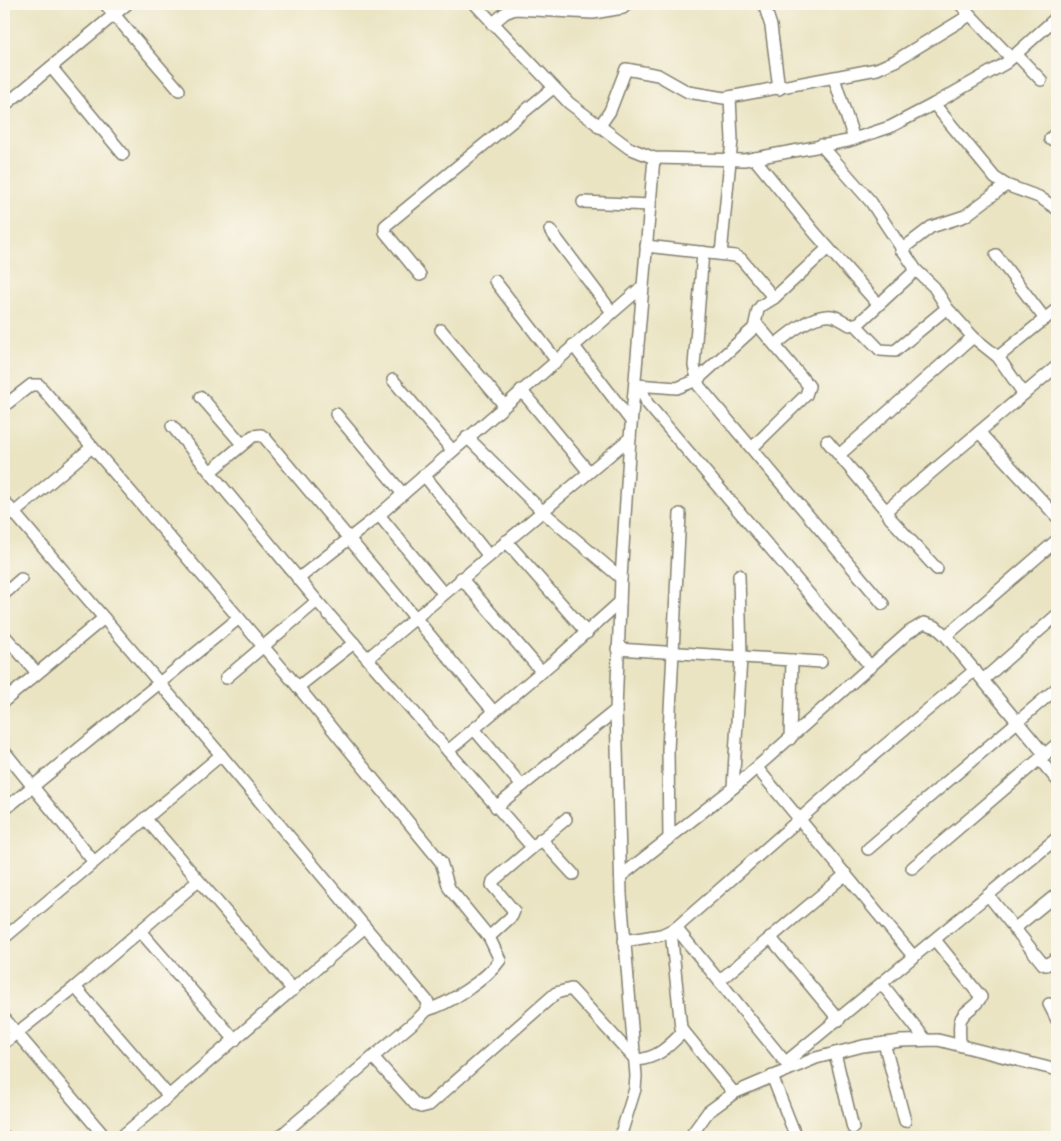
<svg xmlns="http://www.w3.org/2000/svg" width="1061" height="1141" font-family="Pangolin,sans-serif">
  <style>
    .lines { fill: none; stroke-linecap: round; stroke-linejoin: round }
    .minor-casing { stroke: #838070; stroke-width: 14 }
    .minor { stroke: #fff; stroke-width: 11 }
  </style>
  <rect width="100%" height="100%" fill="#fbf7ec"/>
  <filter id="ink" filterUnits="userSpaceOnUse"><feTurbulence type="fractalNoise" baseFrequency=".02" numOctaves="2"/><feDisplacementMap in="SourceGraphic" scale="10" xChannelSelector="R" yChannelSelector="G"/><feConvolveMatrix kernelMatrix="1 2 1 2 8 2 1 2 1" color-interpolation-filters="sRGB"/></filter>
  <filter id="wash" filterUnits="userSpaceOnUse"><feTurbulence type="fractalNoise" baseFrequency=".0096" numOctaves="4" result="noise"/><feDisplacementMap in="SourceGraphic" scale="20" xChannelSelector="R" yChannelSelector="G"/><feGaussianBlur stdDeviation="1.12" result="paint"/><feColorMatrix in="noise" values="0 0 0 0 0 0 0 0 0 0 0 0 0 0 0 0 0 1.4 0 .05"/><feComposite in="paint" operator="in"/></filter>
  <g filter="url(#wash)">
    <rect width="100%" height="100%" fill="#eae4c3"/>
  </g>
  <g filter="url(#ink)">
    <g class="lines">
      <g class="minor-casing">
        <g id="minor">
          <polyline points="105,4 179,90"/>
          <polyline points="475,4 569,103 629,148 654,158 744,160 848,141 890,127 934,104 1006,63 1057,17"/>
          <polyline points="764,4 771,26 779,89"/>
          <polyline points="960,4 1011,58"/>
          <polyline points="492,24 505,13 515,9 593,13 623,8 626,4"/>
          <polyline points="1016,54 1041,80"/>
          <polyline points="51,67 123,154"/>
          <polyline points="834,78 854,139"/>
          <polyline points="934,104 995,178 1006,185 1039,197 1057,209"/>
          <polyline points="4,106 127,4"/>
          <polyline points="599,127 610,111 626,69 658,75 688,92 724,98 877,69 895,61 970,15"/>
          <polyline points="1050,139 1057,132"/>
          <polyline points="821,145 871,202 916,270 934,287 947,308 973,337 998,357 1024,394"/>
          <polyline points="754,158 815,233 878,304"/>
          <polyline points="583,202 650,205"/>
          <polyline points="550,230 612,312"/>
          <polyline points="646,246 735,256 741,259 774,298"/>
          <polyline points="901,250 931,227 965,216 1006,185"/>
          <polyline points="703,252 694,366 699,386 883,604"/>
          <polyline points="721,254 732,140 730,97"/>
          <polyline points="996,255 1045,319"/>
          <polyline points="420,275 385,232 385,226 553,88"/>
          <polyline points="495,281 556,360"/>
          <polyline points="855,324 880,350 895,351 947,308"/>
          <polyline points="441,330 504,405"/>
          <polyline points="573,345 631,421"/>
          <path d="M775 345C789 333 812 314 832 316 838 317 844 322 850 325L859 323 916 270"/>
          <polyline points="998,357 1057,309"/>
          <polyline points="393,380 452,450"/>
          <polyline points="636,385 677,388 697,380 754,328 758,310 761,306 774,298 828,248"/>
          <polyline points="641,387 647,403 871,667"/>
          <polyline points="521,390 588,471"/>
          <polyline points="201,397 242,444"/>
          <path d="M4 406 31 385H39L46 393 298 687 441 862 449 888 489 937 500 960C487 979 449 1004 427 1010"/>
          <polyline points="336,414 403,494"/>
          <polyline points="172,426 317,601 532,847"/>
          <polyline points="979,432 1057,517"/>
          <polyline points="467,437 541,510 621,578"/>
          <polyline points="827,441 887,512"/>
          <polyline points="752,448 806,395 809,386 756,323"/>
          <polyline points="839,455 973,337"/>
          <polyline points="211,471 253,436 261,435 265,438 494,712"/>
          <polyline points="424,475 489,556"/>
          <polyline points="4,501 215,748 428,1002 427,1010 420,1017 279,1137"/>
          <polyline points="14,513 92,447"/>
          <polyline points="379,515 443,593"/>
          <polyline points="506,541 587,633"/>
          <polyline points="937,569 890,518 887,512 888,509 1057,366"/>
          <polyline points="461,578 542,672"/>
          <polyline points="298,579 379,515 643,286"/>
          <polyline points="4,594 21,579"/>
          <polyline points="4,635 37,673"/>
          <polyline points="946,636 1057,540"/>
          <polyline points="617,649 821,662"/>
          <polyline points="368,658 630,438"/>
          <polyline points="226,678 317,601"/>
          <polyline points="984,679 1057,615"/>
          <polyline points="298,687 354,643"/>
          <polyline points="4,701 104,618"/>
          <polyline points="474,729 522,786"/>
          <polyline points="790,739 792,660"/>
          <polyline points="4,751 94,862"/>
          <polyline points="448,751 553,662 620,602"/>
          <polyline points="1040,760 1057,780"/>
          <polyline points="757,768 914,957"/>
          <polyline points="733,788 741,658 739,575"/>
          <polyline points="496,807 616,710"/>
          <polyline points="4,810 239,618"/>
          <polyline points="145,818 293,990"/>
          <polyline points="541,839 573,874"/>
          <polyline points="669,839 668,750 680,514"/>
          <polyline points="868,849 1057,688"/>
          <polyline points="912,868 1057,744"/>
          <polyline points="621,876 738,784 909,632 924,623 936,627 946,636 1045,755"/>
          <polyline points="988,895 1043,964 1046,965 1057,958"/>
          <polyline points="676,928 790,1068"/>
          <polyline points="1014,929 1057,894"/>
          <polyline points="140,931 235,1040"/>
          <polyline points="671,931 681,1028 734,1093"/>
          <polyline points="489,937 512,916 514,911 492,885 493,881 566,819"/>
          <polyline points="770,937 839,1020"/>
          <polyline points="4,938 221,755"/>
          <path d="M935 940 981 997C977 1007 962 1011 960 1022 959 1029 960 1037 960 1044"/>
          <polyline points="624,941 661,935 676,928 852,773 975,670"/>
          <polyline points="719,981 846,874"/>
          <polyline points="882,984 925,1039"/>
          <polyline points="75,987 169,1096"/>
          <polyline points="1049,1004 1057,1020"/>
          <polyline points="4,1018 105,1137"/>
          <polyline points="4,1043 75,987 198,881"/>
          <polyline points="884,1043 905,1121"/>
          <polyline points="835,1053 853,1128"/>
          <polyline points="373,1057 415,1104 421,1107 429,1105 556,993 571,989 636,1060"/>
          <path d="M636 1060C658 1058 668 1047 683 1032"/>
          <polyline points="786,1062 1057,838"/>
          <polyline points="772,1076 796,1137"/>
          <polyline points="4,1136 5,1137"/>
          <polyline points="121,1137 365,927"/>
          <polyline points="620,1137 635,1089 636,1076 621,895 616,710 621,578 630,438 654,158"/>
          <polyline points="690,1137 708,1112 734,1093 816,1058 863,1046 901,1041 938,1040 1057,1070"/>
        </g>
      </g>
      <use href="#minor" class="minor"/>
    </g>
  </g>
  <rect width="1061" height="1141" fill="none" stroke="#fbf7ec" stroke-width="20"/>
</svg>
